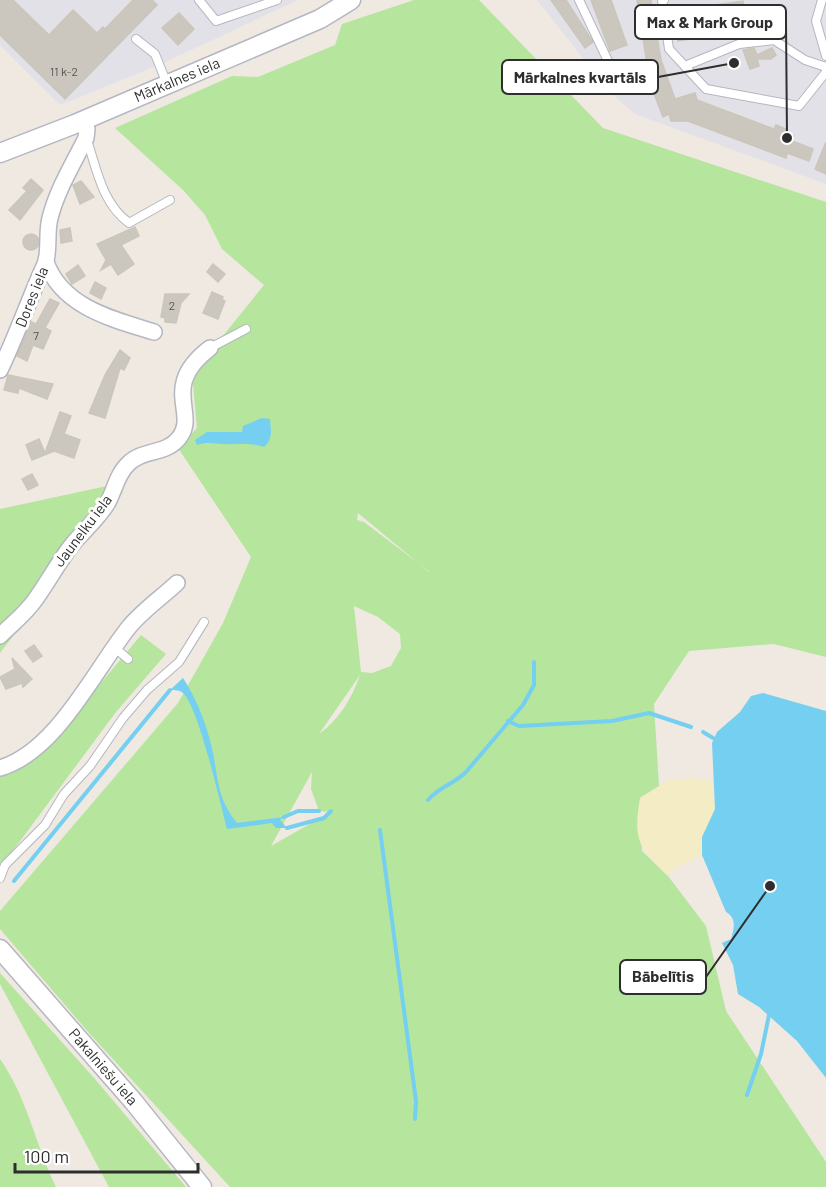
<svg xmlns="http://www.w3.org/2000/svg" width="826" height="1187" font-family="Barlow,sans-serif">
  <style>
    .industrial { fill: #e3e1e8 }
    .green { fill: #b6e59e; fill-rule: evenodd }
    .sand { fill: #f3ecc5 }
    .water { fill: #75cff0 }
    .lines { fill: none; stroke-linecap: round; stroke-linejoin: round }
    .stream { stroke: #75cff0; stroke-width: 4 }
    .building { fill: #cbc7bf; stroke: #cbc5ba; stroke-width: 1.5 }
    .service-casing { stroke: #b4b7c1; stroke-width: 10 }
    .minor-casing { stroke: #b4b7c1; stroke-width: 18 }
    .tertiary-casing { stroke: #b4b7c1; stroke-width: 21 }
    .service { stroke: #fff; stroke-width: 8 }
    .minor { stroke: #fff; stroke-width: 15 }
    .tertiary { stroke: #fff; stroke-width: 18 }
    .labels { text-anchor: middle; stroke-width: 6; stroke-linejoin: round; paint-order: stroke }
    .number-label { font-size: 12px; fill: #555452 }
    .street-label { font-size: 15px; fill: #2e2e2e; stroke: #fff }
    .leader { fill: none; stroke: #2e2e2e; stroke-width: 2 }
    .callout-dot { fill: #2e2e2e; stroke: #fff; stroke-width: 2 }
    .callout { fill: #fff; stroke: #2e2e2e; stroke-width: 2 }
    .callout-label { font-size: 16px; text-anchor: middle; font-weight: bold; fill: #2e2e2e }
  </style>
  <rect width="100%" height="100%" fill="#efe9e1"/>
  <g class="industrial">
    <polygon points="0,0 298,0 159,65 60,105 0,45"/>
    <polygon points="537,0 826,0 826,184 635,114 609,91"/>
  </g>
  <g class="green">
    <path d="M414 0H479L603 128 826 202V657L774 644 689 651 654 704 659 786 640 798 642 851 668 876 706 926 726 1011 826 1162V1187H230L89 1033 0 929V911L178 703 223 623 251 557 178 448 197 428 192 374 264 285 222 249 205 215 184 191 115 128 232 76 258 77 335 45 342 24ZM358 513 429 572H430L364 522 357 520ZM354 606 378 617 400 634 401 648 391 666 372 673 361 672ZM360 675C352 698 339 720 319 734ZM312 772 311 789 319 811 331 812 271 846Z"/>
    <polygon points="107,486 123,492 0,653 0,509"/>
    <polygon points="141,635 166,654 116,712 6,860 0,863 0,769 46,749"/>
    <polygon points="0,973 95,1079 186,1187 109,1187 0,984"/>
    <path d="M0 1059C28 1099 35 1144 56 1187H0Z"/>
  </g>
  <path class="sand" d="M692 778 714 781 715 809 702 837V855L678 867 668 876C638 847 633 840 640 798L669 780Z"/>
  <g class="water">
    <path d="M262 418 270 419C271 430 273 440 264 447 249 442 240 445 225 444 214 444 208 441 197 445L195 440 207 432H242L243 426Z"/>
    <path d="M183 678C197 699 208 728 213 753 219 783 217 797 237 823L284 817 280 820 287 828H276L272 823 227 829C220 803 199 708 183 693 180 690 175 690 170 690Z"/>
    <path d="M763 693 826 711V1078L797 1041 759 1007 738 994 733 965 722 943 731 939C734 929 737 918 726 912L702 855V837L715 809 712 743 717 732 740 712 751 696Z"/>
  </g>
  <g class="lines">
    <g class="stream">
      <polyline points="508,721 519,726 612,721 649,713 691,727"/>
      <polyline points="703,732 713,738"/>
      <path d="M428 800C439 787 454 784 466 772L523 705 534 685V662"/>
      <polyline points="284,817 298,811 319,811"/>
      <polyline points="287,828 324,818 331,811"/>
      <polyline points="380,830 416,1101 415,1119"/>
      <polyline points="14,881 170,690"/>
      <polyline points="747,1095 761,1054 769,1015"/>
    </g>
  </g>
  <g class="building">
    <polygon points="0,0 13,0 49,35 73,10 97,33 103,27 105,29 133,0 152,0 157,5 65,99 0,35"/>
    <polygon points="551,0 566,0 593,42 585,48"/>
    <polygon points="591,0 611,0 627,45 610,51"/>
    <polygon points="637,0 651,0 661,60 675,99 695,93 697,100 774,129 776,125 786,129 785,133 794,136 792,141 813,149 809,161 787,153 786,158 688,121 671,121 669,114 663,117 650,83"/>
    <polygon points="743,1 748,37 739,38 738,32 678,41 673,11"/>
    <polygon points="179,13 194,29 178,45 162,28"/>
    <polygon points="754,48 757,55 772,48 776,55 771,59 757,59 759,66 750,69 743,50"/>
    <polygon points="826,142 826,174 815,169"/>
    <polygon points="31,179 43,190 20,220 9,210 27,191 23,188"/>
    <polygon points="81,181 94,197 80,204 73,185"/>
    <polygon points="135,227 139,236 121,245 134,264 118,275 111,264 101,270 106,260 97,244"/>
    <polygon points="70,228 72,241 61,243 60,230"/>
    <circle cx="31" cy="242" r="8"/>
    <polygon points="213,264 225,274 218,282 207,272"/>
    <polygon points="78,265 85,276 72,284 66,274"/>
    <polygon points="95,282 106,288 101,299 90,293"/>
    <polygon points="212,292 223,297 222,300 225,301 218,319 203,313"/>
    <polygon points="165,294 189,294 181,303 176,323 165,322 165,318 161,317"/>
    <polygon points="50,299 59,303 45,328 51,331 43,349 33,345 27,361 17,356 31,322 36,324"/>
    <polygon points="120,350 130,358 124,370 120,368 105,418 89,413 105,375"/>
    <polygon points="8,375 53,384 47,399 19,388 18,393 4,390"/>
    <polygon points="60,412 71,416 64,434 80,440 74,458 54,451 32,460 26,445 39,439 45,453"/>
    <polygon points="32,474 38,485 28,490 22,479"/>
    <polygon points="34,645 42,656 33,662 25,651"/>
    <polygon points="12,658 32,679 23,687 22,683 6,689 0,677 15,669"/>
  </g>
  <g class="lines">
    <g class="service-casing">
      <g id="service">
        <polyline points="199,0 216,21 277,0"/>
        <polyline points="579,0 609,63"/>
        <polyline points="664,0 662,0 669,49 706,89 799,106 826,72"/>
        <polyline points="822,0 816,21 826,56"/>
        <polyline points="136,39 155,54 167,84"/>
        <polyline points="685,66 739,44 774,40 805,60 826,67"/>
        <path d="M87 140C97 170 102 203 129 223L170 200"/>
        <polyline points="210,348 246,329"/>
        <polyline points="114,647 128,659"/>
        <polyline points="0,878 5,865 45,825 64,794 90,766 123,718 147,690 179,662 204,622"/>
      </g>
    </g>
    <g class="minor-casing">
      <g id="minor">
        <path d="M46 262C62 307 112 319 154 332"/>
        <path d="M0 370C17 335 29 299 45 264 50 251 46 232 50 218 57 190 73 164 86 138L87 129 83 120"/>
        <path d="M0 636C12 624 26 613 35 600 48 582 58 563 71 546 82 532 97 520 107 504 114 492 117 474 128 464 142 449 166 455 179 438 199 413 159 387 210 348"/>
        <path d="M0 768C56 752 94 671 129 627 142 611 162 597 177 583"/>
      </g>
    </g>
    <g class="tertiary-casing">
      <g id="tertiary">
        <polyline points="0,153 75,124 320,19 351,0"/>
        <polyline points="0,949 133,1101 202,1187"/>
      </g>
    </g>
    <use href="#service" class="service"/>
    <use href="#minor" class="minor"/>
    <use href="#tertiary" class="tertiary"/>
  </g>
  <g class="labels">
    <g class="number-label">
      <text x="64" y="76">11 k-2</text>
      <text x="172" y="310">2</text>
      <text x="36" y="340">7</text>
    </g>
    <g class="street-label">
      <text transform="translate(177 80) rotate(-23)" y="5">Mārkalnes iela</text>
      <text transform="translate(32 297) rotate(-68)" y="5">Dores iela</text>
      <text transform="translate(83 531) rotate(-53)" y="5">Jaunelku iela</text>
      <text transform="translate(103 1067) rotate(49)" y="5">Pakalniešu iela</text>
    </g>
  </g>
  <path class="leader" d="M787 138L786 22M734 63L658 77M770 886L706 977"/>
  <g class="callout-dot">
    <circle cx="787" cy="138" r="6"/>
    <circle cx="734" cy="63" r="6"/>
    <circle cx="770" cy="886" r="6"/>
  </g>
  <g class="callout">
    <rect x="635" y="5" width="151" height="34" rx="6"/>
    <rect x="502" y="60" width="156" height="34" rx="6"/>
    <rect x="620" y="960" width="86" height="34" rx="6"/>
  </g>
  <g class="callout-label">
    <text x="710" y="28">Max &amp; Mark Group</text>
    <text x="580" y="83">Mārkalnes kvartāls</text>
    <text x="663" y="982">Bābelītis</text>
  </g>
  <path d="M15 1163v9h183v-9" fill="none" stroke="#2e2e2e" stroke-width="3"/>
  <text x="24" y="1163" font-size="18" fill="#2e2e2e" stroke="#ffffff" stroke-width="4.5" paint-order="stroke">100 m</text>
</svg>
